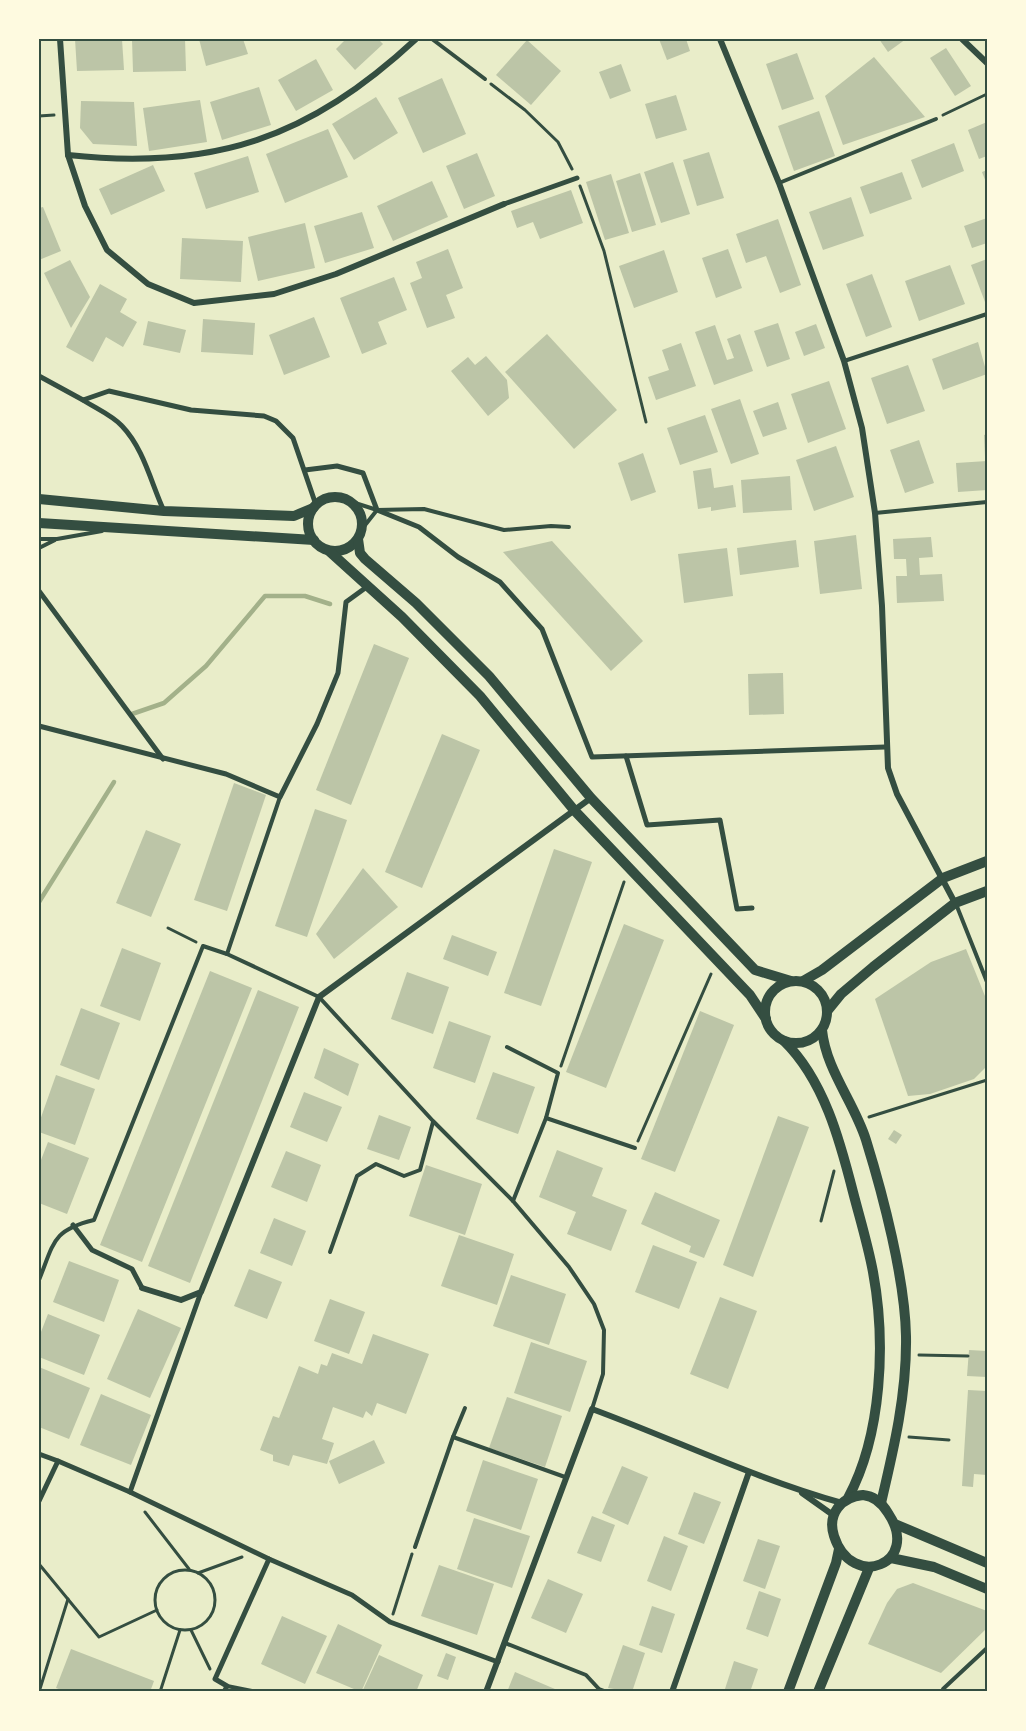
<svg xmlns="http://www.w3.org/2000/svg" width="1026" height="1731" font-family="Merriweather,serif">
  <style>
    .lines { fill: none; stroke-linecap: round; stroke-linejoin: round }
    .stream { stroke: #a3b18a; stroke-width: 4.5 }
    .building { fill: #bcc5a7 }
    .path { stroke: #344e41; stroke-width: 3 }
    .service { stroke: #344e41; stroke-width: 4 }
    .pedestrian { stroke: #344e41; stroke-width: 5 }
    .minor { stroke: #344e41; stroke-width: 6 }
    .tertiary { stroke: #344e41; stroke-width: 10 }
    .secondary { stroke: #344e41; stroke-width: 10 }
    .neatline { fill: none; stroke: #344e41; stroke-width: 2 }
  </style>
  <rect width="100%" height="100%" fill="#e9edc9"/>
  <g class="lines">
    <g class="stream">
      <polyline points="132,714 164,703 206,666 265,596 305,596 330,604"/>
      <polyline points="39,902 114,782"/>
    </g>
  </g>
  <g class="building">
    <polygon points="75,39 122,39 124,70 77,71"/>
    <polygon points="132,39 185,39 186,71 133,72"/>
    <polygon points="199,39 243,39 248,54 206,66"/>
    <polygon points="346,39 378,39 383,44 355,70 336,49"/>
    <polygon points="659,39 686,39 690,51 667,60"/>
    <polygon points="879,39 906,39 888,52"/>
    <polygon points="527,40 561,71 531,105 496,75"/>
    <polygon points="946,48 971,86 955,96 930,58"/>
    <polygon points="797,53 814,99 782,110 766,64"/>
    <polygon points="874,57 925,117 843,145 825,96"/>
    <polygon points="316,59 333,90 296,111 278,80"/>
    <polygon points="621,64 631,91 610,99 599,72"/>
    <polygon points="442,78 466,134 423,153 398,98"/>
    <polygon points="259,87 271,125 222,140 210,102"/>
    <polygon points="676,95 687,130 656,139 645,104"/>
    <polygon points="376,97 398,133 354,160 332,124"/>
    <polygon points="200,100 207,142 149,151 143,108"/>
    <polygon points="81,101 134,102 137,146 93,144 80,128"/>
    <polygon points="819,111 835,156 794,171 778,126"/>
    <polygon points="987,122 987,156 979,159 968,130"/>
    <polygon points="328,129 348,177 285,203 266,154"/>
    <polygon points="954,143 964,171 922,188 911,160"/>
    <polygon points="709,152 724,198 697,206 683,160"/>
    <polygon points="477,153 495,196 464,209 446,166"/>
    <polygon points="248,156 259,192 206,209 194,173"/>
    <polygon points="673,162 690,214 661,223 644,172"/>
    <polygon points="153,165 165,191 111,215 99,189"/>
    <polygon points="987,170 987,185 982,172"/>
    <polygon points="902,172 912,199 870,214 860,187"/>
    <polygon points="640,173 656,225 632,232 616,181"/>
    <polygon points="611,174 629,233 605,240 586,182"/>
    <polygon points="432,181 448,217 393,241 377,206"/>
    <polygon points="571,190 583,223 540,239 533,222 517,228 511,211"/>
    <polygon points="851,197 864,236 823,250 809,212"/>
    <polygon points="43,207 61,251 39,260 39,208"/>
    <polygon points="362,212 374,248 325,263 314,226"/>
    <polygon points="987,218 987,243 972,248 964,226"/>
    <polygon points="778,219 801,285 780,293 766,256 746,263 736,234"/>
    <polygon points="305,223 315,268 258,281 248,237"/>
    <polygon points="182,238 243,241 241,282 180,279"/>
    <polygon points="448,249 463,288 446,295 455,318 427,328 410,283 422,278 416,262"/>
    <polygon points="728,249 742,288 716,298 702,258"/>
    <polygon points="664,250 678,292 634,308 619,266"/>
    <polygon points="987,259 987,301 985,302 971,265"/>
    <polygon points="70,260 90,297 71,328 44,273"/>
    <polygon points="950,265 965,304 919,321 905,281"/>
    <polygon points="872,274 892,327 866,337 846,284"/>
    <polygon points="394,277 407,310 378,322 387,344 362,354 340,298"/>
    <polygon points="100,284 127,299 120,312 137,322 123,347 106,337 93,362 66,347"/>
    <polygon points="314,317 330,357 284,375 269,335"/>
    <polygon points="203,319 255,323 253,355 201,352"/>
    <polygon points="148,321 186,330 180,353 143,345"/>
    <polygon points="778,323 790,359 767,367 754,331"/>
    <polygon points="816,324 825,348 804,356 795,332"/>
    <polygon points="715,325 727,360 734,358 727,339 740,334 753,371 714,385 695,332"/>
    <polygon points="547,334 617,410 574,449 505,372"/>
    <polygon points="978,342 987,374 943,390 932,359"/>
    <polygon points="681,343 696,386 656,400 648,377 669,370 662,350"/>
    <polygon points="486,356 507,380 509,398 488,416 451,371 468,357 475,365"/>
    <polygon points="908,365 925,411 887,424 871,378"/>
    <polygon points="829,381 846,429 808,443 791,394"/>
    <polygon points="740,399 759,454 731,464 711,409"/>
    <polygon points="778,402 787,429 763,437 753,411"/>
    <polygon points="705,415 718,452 680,465 667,428"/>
    <polygon points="987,434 987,456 985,456 984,435"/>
    <polygon points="919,440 934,483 905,493 890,450"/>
    <polygon points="836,446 854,497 814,511 796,460"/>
    <polygon points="643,453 656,492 631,501 618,463"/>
    <polygon points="987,461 987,490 958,492 956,463"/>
    <polygon points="711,468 714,488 733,485 736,507 711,511 711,507 698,509 693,471"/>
    <polygon points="790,476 792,510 743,513 741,480"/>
    <polygon points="856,535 862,589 820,594 814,541"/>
    <polygon points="931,537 933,557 919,558 920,575 942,574 944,601 897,603 896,576 907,576 906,559 894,559 893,539"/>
    <polygon points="796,540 799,567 740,575 737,548"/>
    <polygon points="552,541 643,641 611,671 503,552"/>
    <polygon points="727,548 733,596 684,603 678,554"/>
    <polygon points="374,644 409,658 351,805 316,790"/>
    <polygon points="783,673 784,714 749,715 748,674"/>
    <polygon points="442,734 480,750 422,888 385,872"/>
    <polygon points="234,783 266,795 227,911 194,900"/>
    <polygon points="315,809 347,820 307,937 275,926"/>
    <polygon points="146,830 181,844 151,917 116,903"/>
    <polygon points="554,849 592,862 541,1006 504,993"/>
    <polygon points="363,868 398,907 334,959 316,934"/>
    <polygon points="624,924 664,940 606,1088 566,1072"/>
    <polygon points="452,935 497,952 488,976 443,959"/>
    <polygon points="122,948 161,963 140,1021 100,1006"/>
    <polygon points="966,949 987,1001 987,1066 974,1079 930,1094 908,1096 875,999 931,962"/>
    <polygon points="210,971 252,988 142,1262 100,1245"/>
    <polygon points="407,972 449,987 433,1034 391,1019"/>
    <polygon points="258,990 299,1007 190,1283 148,1266"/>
    <polygon points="81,1008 120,1023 99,1080 60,1065"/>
    <polygon points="700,1011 734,1025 675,1172 641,1159"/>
    <polygon points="449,1021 491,1036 475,1083 433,1068"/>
    <polygon points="324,1048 359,1064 348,1096 314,1078"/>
    <polygon points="493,1072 535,1087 518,1134 476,1119"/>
    <polygon points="56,1075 95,1089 75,1145 39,1132 39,1123"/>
    <polygon points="304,1092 342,1107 327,1142 290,1127"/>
    <polygon points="379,1115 411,1127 399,1160 367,1149"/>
    <polygon points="778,1116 809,1127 753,1277 723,1265"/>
    <polygon points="894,1130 902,1135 896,1144 888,1139"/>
    <polygon points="48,1142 89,1158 67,1214 39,1203 39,1165"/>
    <polygon points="557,1150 603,1168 592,1196 627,1210 611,1251 567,1234 576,1212 539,1197"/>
    <polygon points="286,1151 321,1165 307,1202 271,1187"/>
    <polygon points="426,1165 482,1184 465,1235 409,1216"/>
    <polygon points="655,1192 720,1220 704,1258 689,1252 691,1246 641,1224"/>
    <polygon points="274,1218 306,1231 292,1266 260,1253"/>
    <polygon points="459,1235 514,1254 497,1305 441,1286"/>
    <polygon points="653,1245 697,1262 679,1309 635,1292"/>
    <polygon points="69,1261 119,1280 104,1322 53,1302"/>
    <polygon points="249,1269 282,1282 267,1319 234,1306"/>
    <polygon points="511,1275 566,1294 549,1345 493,1326"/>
    <polygon points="720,1297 757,1311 728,1389 690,1374"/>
    <polygon points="330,1299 365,1312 349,1354 314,1341"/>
    <polygon points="138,1309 181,1328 150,1398 107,1379"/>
    <polygon points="48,1314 100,1335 84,1375 39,1357 39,1337"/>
    <polygon points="373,1334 429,1354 406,1414 377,1403 372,1416 366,1411 363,1418 333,1407 322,1439 334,1443 327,1464 293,1455 289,1466 273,1461 273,1455 260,1450 273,1416 279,1418 299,1366 318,1374 321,1364 327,1366 332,1353 362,1364"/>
    <polygon points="531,1342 587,1361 570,1412 514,1393"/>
    <polygon points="969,1350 987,1351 987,1377 967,1376"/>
    <polygon points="39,1367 90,1388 69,1439 39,1427"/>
    <polygon points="968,1390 987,1391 987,1475 974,1474 973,1487 962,1486"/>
    <polygon points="101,1394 151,1415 131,1465 80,1445"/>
    <polygon points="507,1397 562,1416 545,1467 489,1448"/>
    <polygon points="374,1440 385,1463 339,1484 329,1461"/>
    <polygon points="483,1460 538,1479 521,1530 466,1511"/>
    <polygon points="622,1466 648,1477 628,1525 602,1513"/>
    <polygon points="694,1492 721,1502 704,1544 678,1534"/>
    <polygon points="592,1516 615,1525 601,1562 577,1553"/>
    <polygon points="474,1518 530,1536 512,1588 457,1569"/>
    <polygon points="664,1536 688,1546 671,1591 647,1581"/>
    <polygon points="758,1539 780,1546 765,1589 743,1581"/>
    <polygon points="439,1565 494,1584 477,1635 421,1616"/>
    <polygon points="548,1579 583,1594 566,1633 531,1618"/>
    <polygon points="913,1583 987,1611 987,1628 941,1673 868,1644 887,1603 897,1589"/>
    <polygon points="759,1591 781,1599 768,1637 746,1629"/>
    <polygon points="652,1606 675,1614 662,1653 639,1645"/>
    <polygon points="282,1616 327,1636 305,1684 261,1664"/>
    <polygon points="338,1624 382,1645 361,1692 316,1673"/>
    <polygon points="623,1645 645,1653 632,1692 608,1688"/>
    <polygon points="71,1649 154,1681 150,1692 67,1692 56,1688"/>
    <polygon points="446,1653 456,1657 448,1680 437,1676"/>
    <polygon points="379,1655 423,1675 416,1692 362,1692"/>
    <polygon points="734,1661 758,1669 750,1692 724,1692"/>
    <polygon points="515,1672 562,1692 507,1692"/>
  </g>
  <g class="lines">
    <g class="path">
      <polyline points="491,84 525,110 558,142 572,169"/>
      <polyline points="943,115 987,94"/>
      <polyline points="39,116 54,115"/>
      <polyline points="580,186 604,251 646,422"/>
      <polyline points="168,928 196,942"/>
      <polyline points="561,1066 624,882"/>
      <polyline points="869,1117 987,1080"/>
      <polyline points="638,1141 711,974"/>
      <polyline points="821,1221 834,1171"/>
      <polyline points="919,1355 968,1356"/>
      <polyline points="909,1437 949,1440"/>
      <polyline points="145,1512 189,1569"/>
      <polyline points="39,1564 99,1637 157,1610"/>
      <circle cx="185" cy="1600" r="30"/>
      <polyline points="198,1573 242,1557"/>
      <polyline points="393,1614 412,1554"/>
      <polyline points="191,1630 210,1669"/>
      <polyline points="39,1692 68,1599"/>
      <polyline points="160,1692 180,1630"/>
    </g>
    <g class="service">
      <polyline points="432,39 485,79"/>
      <polyline points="779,183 936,119"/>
      <polyline points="844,361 987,314"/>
      <polyline points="352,502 377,510 424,509 504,530 551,526 569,527"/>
      <polyline points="875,513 987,502"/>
      <polyline points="362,529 377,510"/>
      <polyline points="39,539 57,539 102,531"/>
      <polyline points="39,548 55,540"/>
      <polyline points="956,904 987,982"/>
      <polyline points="227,954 280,797"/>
      <polyline points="507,1047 558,1073 546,1118 513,1201"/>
      <polyline points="546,1118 635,1148"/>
      <polyline points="330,1252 357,1176 376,1164 404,1176 420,1170 433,1122"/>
      <path d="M39 1280C54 1243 52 1230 94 1220L203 946 227 954 319 997 433 1121 513 1201 569 1267 594 1304 604 1330 603 1374 592 1409"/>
      <polyline points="453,1437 465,1408"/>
      <polyline points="415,1547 453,1437 565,1477"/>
      <polyline points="505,1643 586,1675 599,1689 607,1692"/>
      <polyline points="227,1686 257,1692"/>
      <polyline points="943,1689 987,1648"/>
    </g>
    <g class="pedestrian">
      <polyline points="504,204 577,178"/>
      <polyline points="39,376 83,400 109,391 191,410 264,416 276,421 293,438 316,505"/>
      <path d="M83 400C95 408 112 415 122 426 144 449 151 483 164 511"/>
      <polyline points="305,470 337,466 363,473 377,510 419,527 458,557 500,582 542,629 592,757 885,747"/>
      <polyline points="39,591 163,759"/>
      <polyline points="39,726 226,774 280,797 317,724 338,673 346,602 368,586"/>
      <polyline points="626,756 647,825 720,820 737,909 752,908"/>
      <polyline points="73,1225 92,1250 132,1269 142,1288"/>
      <polyline points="201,1292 130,1492 269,1559 352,1595 390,1622 498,1662"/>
      <polyline points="39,1454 58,1461"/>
      <polyline points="39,1501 58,1461 130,1492"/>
      <polyline points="224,1692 227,1686 215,1679 269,1559"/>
    </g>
    <g class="minor">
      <polyline points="60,39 68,155 85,206 107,250 148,284 194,303 274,294 336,274 504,204"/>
      <polyline points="720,39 779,183 844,361 862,428 875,513 882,606 888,768 897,794 955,903"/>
      <polyline points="962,39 987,63"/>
      <path d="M68 155C214 171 309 138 416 39"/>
      <polyline points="142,1288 181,1300 201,1292 319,997 591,798"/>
      <polyline points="802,1493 833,1515"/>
      <path d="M486 1692 592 1409C676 1440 756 1479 842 1503"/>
      <polyline points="672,1692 749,1472"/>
    </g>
    <g class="tertiary">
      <polyline points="895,1524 987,1563"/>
      <polyline points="891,1558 934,1567 987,1589"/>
    </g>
    <g class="secondary">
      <circle cx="335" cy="524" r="27"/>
      <polyline points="39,499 164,511 294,516 313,508"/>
      <polyline points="39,523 314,540"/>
      <polyline points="358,539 360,553 365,559 416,603 489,676 591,798 755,970 791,981"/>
      <polyline points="329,551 402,617 480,696 574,810 750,995 766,1019"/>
      <circle cx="796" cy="1012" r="31"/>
      <polyline points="803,981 822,970 943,878 987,861"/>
      <polyline points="828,1010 841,994 873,967 955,903 987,891"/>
      <path d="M822 1030C826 1070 854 1102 866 1140 883 1195 905 1279 906 1336 907 1393 894 1448 881 1503"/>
      <path d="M784 1041C824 1080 840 1141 853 1192 860 1219 868 1245 873 1272 886 1342 882 1435 848 1498"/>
      <path d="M863 1495C874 1496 882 1503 888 1513 922 1563 852 1592 834 1536 827 1514 841 1497 863 1495Z"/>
      <polyline points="788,1692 836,1563 839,1549"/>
      <polyline points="818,1692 869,1568"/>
    </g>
  </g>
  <rect width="1026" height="1731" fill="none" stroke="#fefae0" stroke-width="81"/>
  <rect x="40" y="40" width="946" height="1650" class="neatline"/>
</svg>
